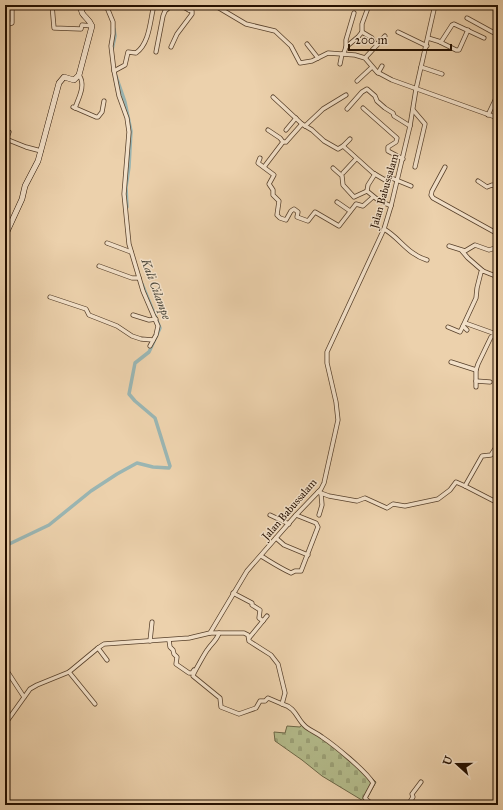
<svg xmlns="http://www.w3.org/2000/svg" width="503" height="810" font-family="'IM FELL Great Primer',serif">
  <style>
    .cemetery { fill: url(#cemetery-stones); stroke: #6c6646 }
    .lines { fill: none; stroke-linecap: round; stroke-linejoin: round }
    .canal { stroke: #9ab5b2; stroke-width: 3.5 }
    .street-casing { stroke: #57402b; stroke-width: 5 }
    .secondary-casing { stroke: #251000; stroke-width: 6 }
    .street { stroke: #f3e1c9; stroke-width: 3.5 }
    .secondary { stroke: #f3e1c9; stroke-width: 5 }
    .labels { text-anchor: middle; stroke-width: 3; stroke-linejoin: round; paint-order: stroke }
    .street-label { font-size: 11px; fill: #251000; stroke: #f3e1c9 }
    .water-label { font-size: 12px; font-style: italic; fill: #4e4a3e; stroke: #f3e1c9 }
  </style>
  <defs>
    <pattern id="cemetery-stones" width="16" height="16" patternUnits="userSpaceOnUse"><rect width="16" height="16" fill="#b4bc8c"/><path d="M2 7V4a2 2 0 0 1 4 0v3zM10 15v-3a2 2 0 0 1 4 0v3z" fill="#9ba177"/></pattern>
  </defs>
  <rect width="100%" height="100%" fill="#ecd1ac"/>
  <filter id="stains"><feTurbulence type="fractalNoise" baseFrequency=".005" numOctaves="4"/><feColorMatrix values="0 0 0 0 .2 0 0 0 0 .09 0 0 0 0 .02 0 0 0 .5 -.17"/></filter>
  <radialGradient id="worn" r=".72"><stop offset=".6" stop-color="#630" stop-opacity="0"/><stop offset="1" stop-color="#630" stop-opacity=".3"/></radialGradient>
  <polygon class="cemetery" points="304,722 307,727 353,759 376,782 365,802 322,776 302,760 275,741 274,732 285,733 287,726 300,727"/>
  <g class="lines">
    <g class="canal">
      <polyline points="112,50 115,36 114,29"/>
      <polyline points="116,76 125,102 131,131 129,167 126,187 127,207"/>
      <polyline points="5,546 49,525 91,491 117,474 137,463 153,467 169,468 170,466 155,418 135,401 129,394 135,363 149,352 160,328 142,284"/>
    </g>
    <g class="street-casing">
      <g id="street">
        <polyline points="41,5 43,5"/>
        <polyline points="52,5 54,28 81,29 82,25 92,26"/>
        <polyline points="106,5 113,22 113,34 111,46 114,71 119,96 127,118 129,132 124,194 129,244 143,291 158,326 156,335 150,346"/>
        <polyline points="180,5 189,10 198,5"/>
        <polyline points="214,5 246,24 275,31 291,46 300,63 312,61 328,53 355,55 365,58 377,72 392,80 498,118"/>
        <polyline points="467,18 498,35"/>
        <polyline points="5,25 12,23 12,5"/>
        <polyline points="362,32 372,38 374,42 377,45 365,58"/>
        <polyline points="398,32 427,46"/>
        <polyline points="428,38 441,42 452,25 454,24 484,38"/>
        <polyline points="440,42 456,50 459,50 468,30"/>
        <polyline points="307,44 318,58"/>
        <polyline points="377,45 385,36"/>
        <polyline points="171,47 177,34 192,14 192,11 189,10"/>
        <polyline points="346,47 346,40 354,13"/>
        <polyline points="156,52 163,16 165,11 172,5"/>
        <polyline points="344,53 346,47 358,37 362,32 362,24 369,5"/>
        <polyline points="340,64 342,54"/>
        <polyline points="421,67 442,74"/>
        <path d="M114 71 125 65 128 52 136 53C150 43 150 20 154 5"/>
        <polyline points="378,73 382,66"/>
        <polyline points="357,81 372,67"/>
        <polyline points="273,97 302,124 312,130 324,141 338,149 343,146 373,173 385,180 389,177 411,186"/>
        <polyline points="73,107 96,117 98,117 102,112 104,101"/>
        <path d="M75 108C79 97 86 85 79 75"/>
        <polyline points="363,108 397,138 396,142 388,147 388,151 403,159"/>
        <polyline points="347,109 362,92 367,89 375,96 377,101 385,108 393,113 394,116 410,126"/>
        <polyline points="413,110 425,124 415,167"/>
        <polyline points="488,115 498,94"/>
        <polyline points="305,126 323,109 346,95"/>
        <polyline points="286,130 296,118"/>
        <polyline points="6,139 26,147 41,151"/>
        <polyline points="5,142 9,132"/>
        <polyline points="283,142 286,142 302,124"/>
        <polyline points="343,146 350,139"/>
        <polyline points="260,158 258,163 274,175 269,184 273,190 273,195 279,201 277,215 280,218 286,220 291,211 294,209 298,212 297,217 308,221 315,212 339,226 356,204 363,206 373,197"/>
        <polyline points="264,167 283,142 280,138 268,130"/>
        <polyline points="445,167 432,191 431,195 433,198 498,234"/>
        <polyline points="333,168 342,176 343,185 354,197 367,191"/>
        <polyline points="343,173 356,159"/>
        <polyline points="375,174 368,185 367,191 378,200 391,206"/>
        <polyline points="478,181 487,187 492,185 498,187"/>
        <polyline points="337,202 350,211"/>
        <path d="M384 229C400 238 407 254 427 260"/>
        <polyline points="107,243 131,252"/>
        <polyline points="449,246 465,251 475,245 489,250 495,248 498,244"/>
        <polyline points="462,251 468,258 483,271"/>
        <polyline points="99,266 132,278 139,278"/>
        <polyline points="50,297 86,309 89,315 117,326 132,336 141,339 153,340"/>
        <polyline points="133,315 149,320 156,319"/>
        <polyline points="465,323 493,333 494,336"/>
        <polyline points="448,327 460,332 463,326"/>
        <polyline points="467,330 463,326 476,298 477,288 481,272 483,271 498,277"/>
        <polyline points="451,362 476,370"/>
        <polyline points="476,381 490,382"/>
        <polyline points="476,387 476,370 478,364 491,337 494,336 498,336"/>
        <polyline points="465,486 498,503"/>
        <polyline points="318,492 329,496 357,501 365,498 387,508 393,504 405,506 438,499 450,490 456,482 465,486 482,456 491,455 498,444"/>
        <polyline points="270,515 289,524"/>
        <polyline points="319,515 322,505 321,493"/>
        <polyline points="276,538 284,545 308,555"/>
        <path d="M261 556C271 562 280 568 291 573L295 571H301L318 527 316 523 296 515"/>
        <polyline points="233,593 252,603 252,605 260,610 259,618 263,621"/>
        <path d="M210 633H244L248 635 249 641 271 655 278 664 285 693 282 704C297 708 296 719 306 727 311 731 317 733 322 737 334 745 366 771 373 783L365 798 368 801 374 805"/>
        <path d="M219 633C217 640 212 643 208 649 206 651 193 674 193 676L220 698 221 707 239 714 256 708 260 701H265L268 698 282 704"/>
        <polyline points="249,638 267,616"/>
        <polyline points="169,640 170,647 173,650 174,654 177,657 176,664 189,673 192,673 194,670"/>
        <polyline points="150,641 152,622"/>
        <polyline points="98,648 107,660"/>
        <polyline points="7,671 24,697"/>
        <polyline points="69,672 95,704"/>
        <polyline points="5,724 30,689 37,685 69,672 98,648 104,644 189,638 210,633 247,571 296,515 321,489 324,483 338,420 336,402 327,363 327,352 384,229 391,206 410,126 416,89 435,5"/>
        <polyline points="5,751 7,754"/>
        <polyline points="408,805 413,797 412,794 421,782"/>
      </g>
    </g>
    <g class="secondary-casing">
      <path id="secondary" d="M5 236 22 199 25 186 38 161 59 83 64 77 74 80 79 75 92 26C88 16 80 17 81 5"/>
    </g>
    <use href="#street" class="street"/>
    <use href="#secondary" class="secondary"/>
  </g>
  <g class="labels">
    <g class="street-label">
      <text transform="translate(384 191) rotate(-74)" y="4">Jalan Babussalam</text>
      <text transform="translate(289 509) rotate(-49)" y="4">Jalan Babussalam</text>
    </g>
    <g class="water-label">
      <text transform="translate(156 289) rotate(70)" y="4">Kali Cilampe</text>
    </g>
  </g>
  <rect width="503" height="810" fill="none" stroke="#ecd1ac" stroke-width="20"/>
  <rect x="6" y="6" width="491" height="798" fill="none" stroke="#251000" stroke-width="2"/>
  <rect x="10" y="10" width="483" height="790" fill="none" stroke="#251000"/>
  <g transform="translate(457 764) rotate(291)" stroke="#f3e1c9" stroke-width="3" paint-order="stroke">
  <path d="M0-3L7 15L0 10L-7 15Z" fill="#251000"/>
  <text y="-6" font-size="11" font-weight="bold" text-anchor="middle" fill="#251000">U</text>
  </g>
  <path d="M349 44v6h102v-6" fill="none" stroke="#251000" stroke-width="2"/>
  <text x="355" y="44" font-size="12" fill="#251000" stroke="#f3e1c9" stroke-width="3" paint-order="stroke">200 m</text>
  <rect width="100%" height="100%" filter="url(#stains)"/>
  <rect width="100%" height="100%" fill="url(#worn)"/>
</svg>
